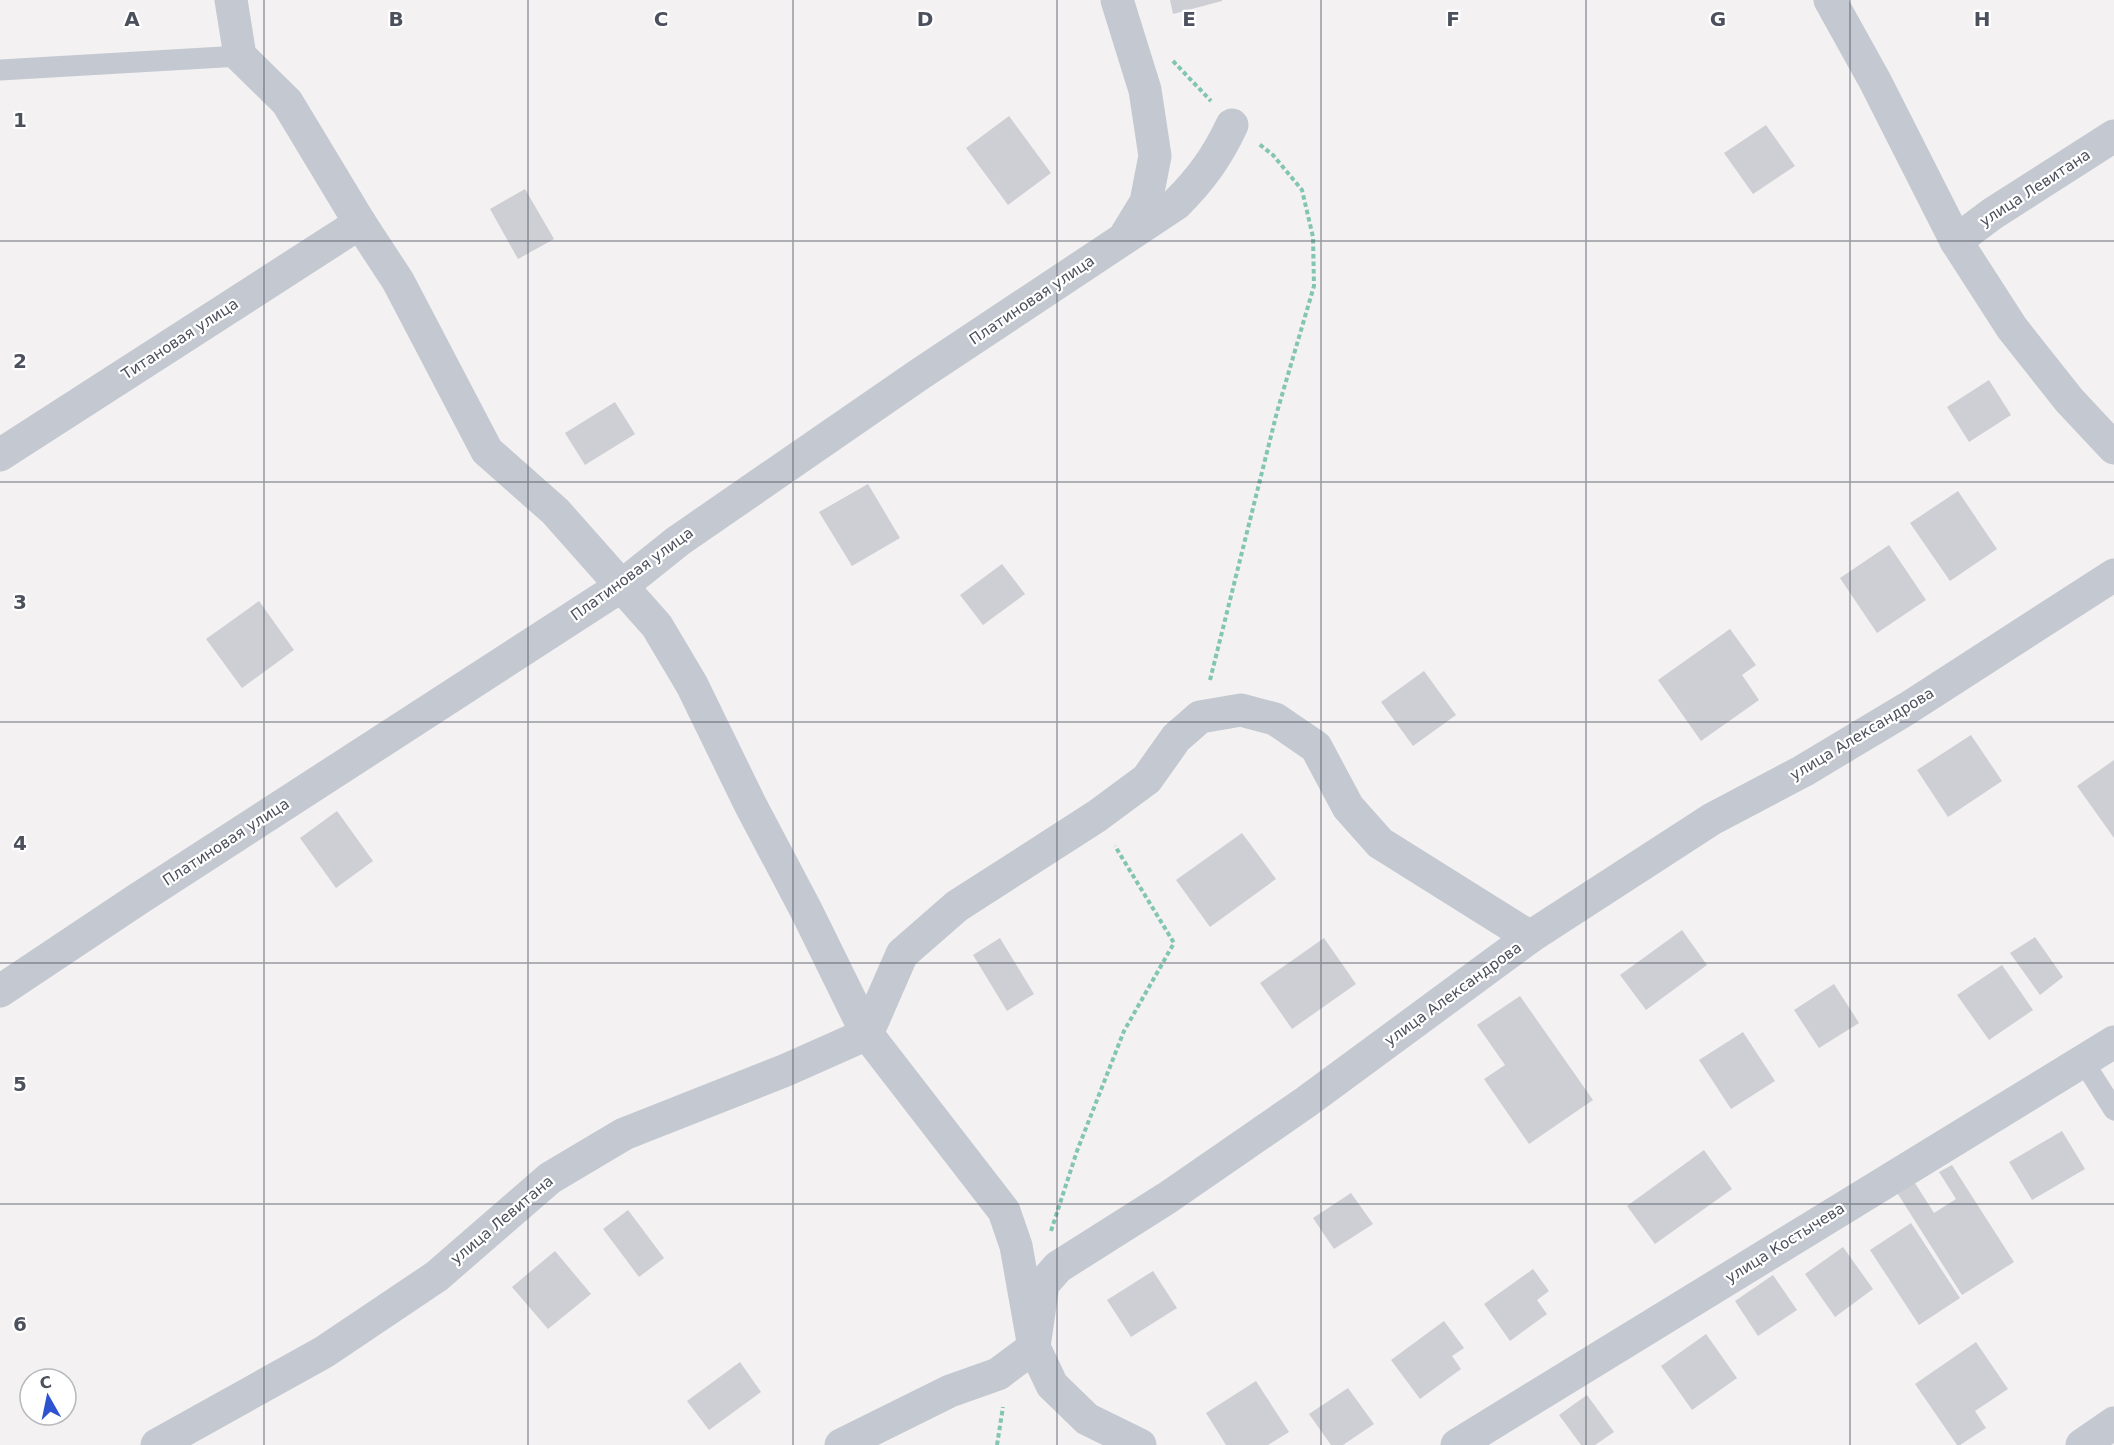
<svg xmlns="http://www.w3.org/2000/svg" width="2114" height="1445" font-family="'DejaVu Sans',sans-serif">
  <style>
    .building { fill: #cecfd5 }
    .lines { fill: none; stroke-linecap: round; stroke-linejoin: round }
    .path { stroke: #81c5b2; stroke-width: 4; stroke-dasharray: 4.5 3; stroke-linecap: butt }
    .service { stroke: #c3c8d1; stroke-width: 21 }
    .minor { stroke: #c3c8d1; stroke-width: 33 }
    .grid { fill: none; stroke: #4b505c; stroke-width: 1.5; stroke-opacity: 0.55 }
    .labels { text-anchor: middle; stroke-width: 4.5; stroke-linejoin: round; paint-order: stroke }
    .street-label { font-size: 15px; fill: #4b505c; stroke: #fff }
    .grid-label { font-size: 20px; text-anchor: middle; font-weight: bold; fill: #4b505c; stroke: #fff; stroke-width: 4.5; stroke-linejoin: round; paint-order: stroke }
  </style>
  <rect width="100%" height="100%" fill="#f3f1f1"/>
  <g class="building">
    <polygon points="1170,0 1222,0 1222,1 1173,14"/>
    <polygon points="1009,116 1051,173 1008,205 966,148"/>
    <polygon points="1766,125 1795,166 1753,194 1724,153"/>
    <polygon points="525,189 554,239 518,259 490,209"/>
    <polygon points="1989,380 2011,415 1969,442 1947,407"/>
    <polygon points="615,402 635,434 585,465 565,433"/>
    <polygon points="868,484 900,538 852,566 819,512"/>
    <polygon points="1958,491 1997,549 1950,581 1910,523"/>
    <polygon points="1889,545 1926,600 1877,633 1840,578"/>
    <polygon points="1002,564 1025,594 983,625 960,595"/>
    <polygon points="259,601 294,650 242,688 206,639"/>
    <polygon points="1730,629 1756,665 1742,675 1759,700 1701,741 1658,680"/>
    <polygon points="1424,671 1456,715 1413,746 1381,702"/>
    <polygon points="1971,735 2002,781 1948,817 1917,770"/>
    <polygon points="2114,760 2114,838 2077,786"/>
    <polygon points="337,811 373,861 336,888 300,838"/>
    <polygon points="1242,833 1276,879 1210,927 1176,880"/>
    <polygon points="1682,930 1707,965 1646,1010 1620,975"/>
    <polygon points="2035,937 2063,977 2040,995 2010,953"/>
    <polygon points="1000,938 1034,994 1007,1011 973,955"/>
    <polygon points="1324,938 1356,984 1292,1029 1260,983"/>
    <polygon points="2002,965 2033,1010 1989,1040 1957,995"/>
    <polygon points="1834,984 1859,1023 1819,1048 1794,1010"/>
    <polygon points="1520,996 1593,1100 1529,1144 1484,1079 1505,1065 1477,1025"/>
    <polygon points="1743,1032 1775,1081 1731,1109 1699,1060"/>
    <polygon points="2062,1131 2085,1169 2032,1200 2009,1162"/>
    <polygon points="1704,1150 1732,1189 1655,1244 1627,1206"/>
    <polygon points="1952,1165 2014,1262 1962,1295 1896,1191 1913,1180 1934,1213 1956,1199 1939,1172"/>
    <polygon points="1351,1193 1373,1224 1334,1249 1313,1218"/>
    <polygon points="628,1210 664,1258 639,1277 603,1229"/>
    <polygon points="1911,1223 1960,1298 1919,1325 1870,1250"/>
    <polygon points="1843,1247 1873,1289 1835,1317 1805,1274"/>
    <polygon points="555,1251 591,1294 548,1329 512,1287"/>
    <polygon points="1533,1269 1549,1291 1537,1300 1547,1314 1510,1341 1484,1304"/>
    <polygon points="1153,1271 1177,1308 1131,1337 1107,1300"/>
    <polygon points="1773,1275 1797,1310 1758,1336 1735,1301"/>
    <polygon points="1444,1321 1464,1348 1452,1356 1461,1369 1420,1399 1391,1360"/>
    <polygon points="1706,1334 1737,1378 1692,1410 1661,1366"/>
    <polygon points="1976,1342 2008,1389 1975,1411 1986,1428 1960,1445 1957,1445 1915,1384"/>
    <polygon points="740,1362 761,1392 709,1430 687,1401"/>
    <polygon points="1256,1381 1289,1432 1268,1445 1226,1445 1206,1413"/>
    <polygon points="1348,1388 1374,1424 1343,1445 1331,1445 1309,1414"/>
    <polygon points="1587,1395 1614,1432 1595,1445 1581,1445 1559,1415"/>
  </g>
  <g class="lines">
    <g class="path">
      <polyline points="1173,61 1211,101"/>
      <polyline points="1210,680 1277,412 1314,286 1313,237 1302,190 1273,155 1259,144"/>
      <polyline points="1051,1231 1077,1151 1124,1031 1174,943 1115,846"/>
      <polyline points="997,1445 1003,1407"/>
    </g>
    <g class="service">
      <polyline points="0,70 240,56"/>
      <polyline points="2083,1061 2114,1110"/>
    </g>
    <g class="minor">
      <polyline points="231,0 240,56 287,102 360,223 398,281 487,451 555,511 657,626 692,685 750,804 807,912 867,1034 1004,1211 1016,1246 1034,1347 1052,1385 1087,1419 1140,1445"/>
      <polyline points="1117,0 1145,90 1155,156 1146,202 1127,233"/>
      <polyline points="1830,0 1875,81 1956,241 2012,328 2069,400 2114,448"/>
      <polyline points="1956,241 1992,214 2114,136"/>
      <polyline points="0,455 360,223"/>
      <path d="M0 991 138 899 623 585 678 541 920 374 1176 204C1201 179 1217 157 1232 125"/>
      <polyline points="157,1445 324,1352 437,1276 550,1178 624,1134 786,1070 867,1034 902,954 957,906 1097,816 1147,779 1176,738 1200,717 1241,710 1275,719 1316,747 1348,807 1380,843 1530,937"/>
      <polyline points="841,1445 950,1391 998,1374 1034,1347 1043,1284 1058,1267 1167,1198 1306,1102 1530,937 1712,819 1803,771 1908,708 2114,575"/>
      <polyline points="1457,1445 2114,1042"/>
      <polyline points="2082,1445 2114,1423"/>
    </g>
  </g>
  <path class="grid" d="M264 0V1445M528 0V1445M793 0V1445M1057 0V1445M1321 0V1445M1586 0V1445M1850 0V1445M0 241H2114M0 482H2114M0 722H2114M0 963H2114M0 1204H2114"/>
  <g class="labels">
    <g class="street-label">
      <text transform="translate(2035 188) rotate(-33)" y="5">улица Левитана</text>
      <text transform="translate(1032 300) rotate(-34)" y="5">Платиновая улица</text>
      <text transform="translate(180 339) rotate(-33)" y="5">Титановая улица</text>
      <text transform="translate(632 574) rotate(-36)" y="5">Платиновая улица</text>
      <text transform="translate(1862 734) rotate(-31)" y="5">улица Александрова</text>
      <text transform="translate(226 842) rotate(-33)" y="5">Платиновая улица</text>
      <text transform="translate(1453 994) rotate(-36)" y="5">улица Александрова</text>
      <text transform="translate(502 1220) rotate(-40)" y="5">улица Левитана</text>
      <text transform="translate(1785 1243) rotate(-32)" y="5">улица Костычева</text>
    </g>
  </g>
  <g class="grid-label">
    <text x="132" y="26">A</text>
    <text x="396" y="26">B</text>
    <text x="661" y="26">C</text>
    <text x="925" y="26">D</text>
    <text x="1189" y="26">E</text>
    <text x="1453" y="26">F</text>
    <text x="1718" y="26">G</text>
    <text x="1982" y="26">H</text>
    <text x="20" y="127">1</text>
    <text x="20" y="368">2</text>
    <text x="20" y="609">3</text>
    <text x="20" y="850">4</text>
    <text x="20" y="1091">5</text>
    <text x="20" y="1331">6</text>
  </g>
  <g transform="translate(48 1397) rotate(351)"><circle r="28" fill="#ffffff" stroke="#b7b9be" stroke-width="1.5"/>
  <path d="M0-4.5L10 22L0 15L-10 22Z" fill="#2e53d0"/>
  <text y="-9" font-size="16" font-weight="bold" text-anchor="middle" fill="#4b505c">С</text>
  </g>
</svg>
